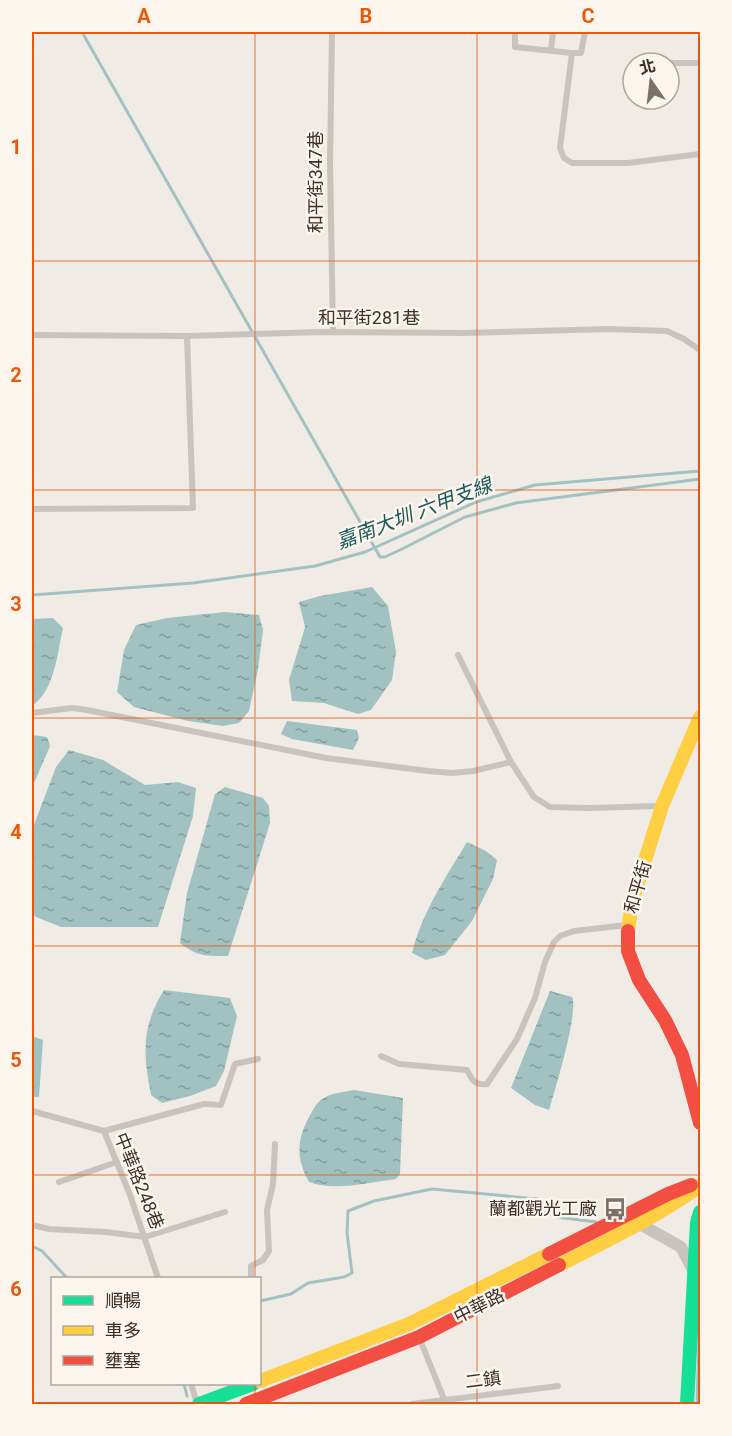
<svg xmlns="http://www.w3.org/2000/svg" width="732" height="1436" font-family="Roboto,'Noto Sans TC',sans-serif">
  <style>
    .water { fill: url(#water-ripples) }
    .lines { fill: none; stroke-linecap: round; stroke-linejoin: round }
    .stream { stroke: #a1c2c1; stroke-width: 3 }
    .lane { stroke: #c9c3be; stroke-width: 6 }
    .street { stroke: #c9c3be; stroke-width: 12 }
    .fast { stroke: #16e098; stroke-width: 14 }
    .slow { stroke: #ffcf43; stroke-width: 14 }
    .jam { stroke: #f24e42; stroke-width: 14 }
    .grid { fill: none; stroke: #e8590c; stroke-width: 1.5; stroke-opacity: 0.55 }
    .labels { text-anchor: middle; stroke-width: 5; stroke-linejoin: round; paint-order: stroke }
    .street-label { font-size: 18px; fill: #3b302b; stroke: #fbf5ee }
    .poi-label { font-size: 18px; fill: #3b302b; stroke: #fbf5ee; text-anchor: end }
    .water-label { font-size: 20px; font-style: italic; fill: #1f5a5e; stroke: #fbf5ee }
    .neatline { fill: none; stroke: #e8590c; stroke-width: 2 }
    .grid-label { font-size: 20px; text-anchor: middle; font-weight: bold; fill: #e8590c }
  </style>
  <defs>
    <pattern id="water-ripples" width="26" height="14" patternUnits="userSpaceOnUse" patternTransform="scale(1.5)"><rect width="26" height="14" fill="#a1c2c1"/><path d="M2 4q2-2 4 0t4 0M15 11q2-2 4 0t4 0" fill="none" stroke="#849e9d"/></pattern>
  </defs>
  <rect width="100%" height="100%" fill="#f0ebe5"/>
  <g class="water">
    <polygon points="372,587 388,606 396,652 392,680 371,710 358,714 324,703 292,701 289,680 305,627 299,602 320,596"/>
    <polygon points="225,612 259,615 263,630 258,669 249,711 239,723 223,726 188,721 134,707 117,692 124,650 136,625 167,618"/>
    <path d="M53 618 63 628C57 654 55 690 32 706V619Z"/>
    <polygon points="287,721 357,730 359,738 353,750 292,739 281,734"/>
    <polygon points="32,735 47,737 50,746 32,788"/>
    <polygon points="69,750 103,760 145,785 178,782 196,788 193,816 158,927 61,927 36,917 32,914 32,830 56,767"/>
    <path d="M225 787 263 798 269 806 270 823 228 956C206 956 198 957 180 943L187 893 215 794Z"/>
    <path d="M467 842 486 851 497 860 493 879 472 921 445 955 426 960 412 953C422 912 446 877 467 842Z"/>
    <path d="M164 990 230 998 237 1016 224 1071 216 1086 190 1096 162 1103 151 1095C143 1054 141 1027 164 990Z"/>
    <path d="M550 991 572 997C579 1011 555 1090 549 1110L535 1105 511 1088Z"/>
    <polygon points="32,1036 43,1040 39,1097 32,1097"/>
    <path d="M354 1090 403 1098 400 1174 396 1179C369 1182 335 1192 309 1182 297 1160 296 1142 308 1119 312 1112 315 1104 322 1099 331 1093 343 1092 354 1090Z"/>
  </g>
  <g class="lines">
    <g class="stream">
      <polyline points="82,32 380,557 385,557 402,549 465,517 516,503 700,479"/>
      <polyline points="32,595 193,583 315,566 365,552 476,502 535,485 700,471"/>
      <polyline points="32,1246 42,1251 67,1278"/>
      <polyline points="260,1301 291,1294 308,1283 344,1277 352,1273 347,1233 348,1211 374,1201 432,1189 538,1199 549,1206 557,1217 596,1222"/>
      <polyline points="184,1384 187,1396"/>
      <polyline points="697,1404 700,1309"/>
    </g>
    <g class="lane">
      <polyline points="332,32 330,162 333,332"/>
      <polyline points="515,32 515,47 572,53 560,148 564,158 572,163 628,163 700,154"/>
      <polyline points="551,50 553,32"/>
      <polyline points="572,53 581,53 585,32"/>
      <polyline points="636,63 700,63"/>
      <polyline points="32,335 187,336 322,332 465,333 609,329 667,331 684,339 700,350"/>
      <polyline points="32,509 193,508 187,336"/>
      <polyline points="458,655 511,762 534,797 550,807 589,808 659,806"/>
      <polyline points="32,713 72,708 87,710 326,758 428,771 452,773 473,771 511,762"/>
      <path d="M381 1056 399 1064 467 1070C472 1080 475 1086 487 1084L517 1039 535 998 545 962 554 942 560 936 574 931 627 925"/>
      <polyline points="32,1111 104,1131 130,1195 158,1278"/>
      <polyline points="104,1131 204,1104 221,1105 235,1064 258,1059"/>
      <polyline points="59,1182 117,1162"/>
      <polyline points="32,1225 49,1229 106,1232 145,1237 225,1212"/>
      <polyline points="251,1278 251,1266 263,1260 269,1251 267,1210 273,1184 275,1144"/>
      <polyline points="419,1337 444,1399"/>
      <polyline points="191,1384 197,1403"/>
      <polyline points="412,1404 558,1386"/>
    </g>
    <polyline class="street" points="640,1224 681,1247 693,1270"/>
    <g class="fast">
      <polyline points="199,1404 253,1384"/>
      <polyline points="687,1404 697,1223 700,1212"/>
    </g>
    <g class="slow">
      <polyline points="628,931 632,902 662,806 700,717"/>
      <path d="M559 1265C607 1241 656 1217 700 1186"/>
      <polyline points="260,1381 409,1324 549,1254"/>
    </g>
    <g class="jam">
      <polyline points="628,931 628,951 639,980 665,1020 682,1055 700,1123"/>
      <polyline points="549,1254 668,1194 691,1185"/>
      <polyline points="246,1404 419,1337 559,1265"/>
    </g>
  </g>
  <path class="grid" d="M255 32V1278M477 32V1404M32 261H700M32 490H700M32 718H700M32 946H700M32 1175H700M255 1384V1404"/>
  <defs>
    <g id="bus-bare" transform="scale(1.8)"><path d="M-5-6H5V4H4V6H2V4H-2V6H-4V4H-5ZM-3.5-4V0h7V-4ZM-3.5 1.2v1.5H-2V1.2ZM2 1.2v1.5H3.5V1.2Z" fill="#7a716c" stroke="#fbf5ee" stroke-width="2.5" paint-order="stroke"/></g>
  </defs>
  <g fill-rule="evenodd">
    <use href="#bus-bare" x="615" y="1209"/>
  </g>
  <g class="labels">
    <g class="street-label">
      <text transform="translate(316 182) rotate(-90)" y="6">和平街347巷</text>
      <text x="369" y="324">和平街281巷</text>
      <text transform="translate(638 887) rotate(-74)" y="6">和平街</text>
      <text transform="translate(139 1181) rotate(68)" y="6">中華路248巷</text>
      <text transform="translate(479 1306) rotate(-27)" y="6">中華路</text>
      <text transform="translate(483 1380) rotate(-7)" y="6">二鎮</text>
    </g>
    <g class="poi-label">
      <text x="597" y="1215">蘭都觀光工廠</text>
    </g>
    <g class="water-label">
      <text transform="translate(414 513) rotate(-21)" y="7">嘉南大圳 六甲支線</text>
    </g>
  </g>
  <rect width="732" height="1436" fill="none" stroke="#fbf5ee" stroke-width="66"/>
  <rect x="51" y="1277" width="210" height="108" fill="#fbf5ee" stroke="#aea6a0" stroke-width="1.5"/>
  <rect x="63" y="1296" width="30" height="9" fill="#16e098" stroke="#aea6a0" stroke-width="1.5"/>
  <text x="105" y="1307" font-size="18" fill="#3b302b">順暢</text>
  <rect x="63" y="1326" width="30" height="9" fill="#ffcf43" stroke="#aea6a0" stroke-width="1.5"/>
  <text x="105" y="1337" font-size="18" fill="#3b302b">車多</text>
  <rect x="63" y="1356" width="30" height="9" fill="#f24e42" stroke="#aea6a0" stroke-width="1.5"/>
  <text x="105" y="1367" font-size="18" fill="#3b302b">壅塞</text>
  <g transform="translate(651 81) rotate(346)"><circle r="28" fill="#fbf5ee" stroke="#aea6a0" stroke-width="1.5"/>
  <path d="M0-4.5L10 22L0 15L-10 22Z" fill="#7a716c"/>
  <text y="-9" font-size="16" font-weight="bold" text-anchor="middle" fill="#3b302b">北</text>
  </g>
  <rect x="33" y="33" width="666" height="1370" class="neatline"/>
  <g class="grid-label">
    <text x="144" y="23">A</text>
    <text x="366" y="23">B</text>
    <text x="588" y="23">C</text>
    <text x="16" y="154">1</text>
    <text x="16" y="382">2</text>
    <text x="16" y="611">3</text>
    <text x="16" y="839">4</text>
    <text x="16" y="1067">5</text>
    <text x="16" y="1296">6</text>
  </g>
</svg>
